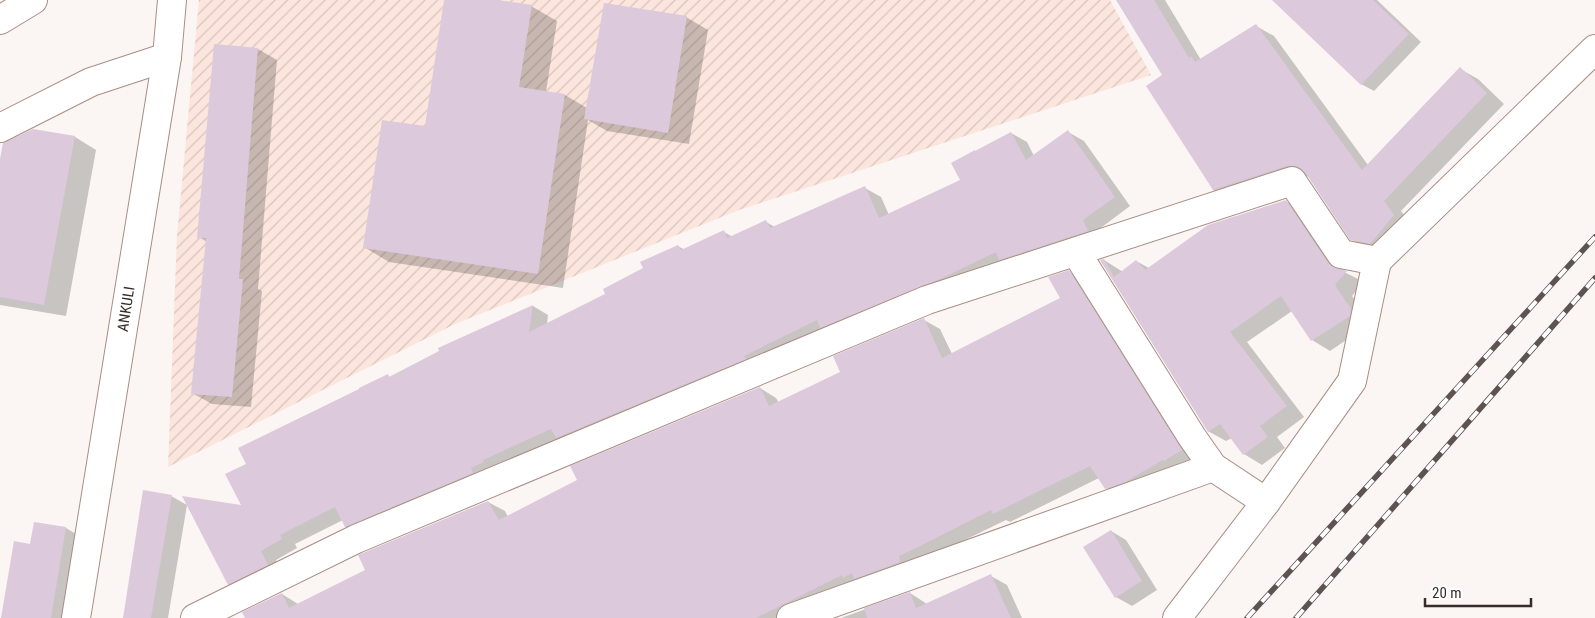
<svg xmlns="http://www.w3.org/2000/svg" width="1595" height="618" font-family="'Roboto Condensed',sans-serif">
  <style>
    .industrial { fill: url(#industrial-furrows) }
    .shadow { fill: #0003 }
    .building { fill: #ddc9dc }
    .lines { fill: none; stroke-linecap: round; stroke-linejoin: round }
    .minor-casing { stroke: #a88e84; stroke-width: 30 }
    .secondary-casing { stroke: #a88e84; stroke-width: 30 }
    .minor { stroke: #fff; stroke-width: 28 }
    .secondary { stroke: #fff; stroke-width: 28 }
    .rail-casing { stroke: #5d5350; stroke-width: 5.5 }
    .rail { stroke: #fff; stroke-width: 4; stroke-dasharray: 11; stroke-linecap: butt }
    .labels { text-anchor: middle; stroke-width: 5; stroke-linejoin: round; paint-order: stroke }
    .street-label { font-size: 15px; fill: #362c28; stroke: #fff }
  </style>
  <defs>
    <pattern id="industrial-furrows" width="10" height="10" patternUnits="userSpaceOnUse" patternTransform="scale(1.25)"><rect width="10" height="10" fill="#fbe5dd"/><path d="M-1 1l2-2M0 10L10 0M9 11l2-2" fill="none" stroke="#d8c5be"/></pattern>
  </defs>
  <rect width="100%" height="100%" fill="#fbf5f3"/>
  <polygon class="industrial" points="199,0 1110,0 1151,75 739,210 455,324 168,467 177,236"/>
  <g class="shadow">
    <polygon points="445,0 489,0 531,6 557,21 546,92 565,95 587,108 686,17 708,30 689,144 607,131 588,120 563,288 389,262 364,247 426,128"/>
    <polygon points="1118,0 1165,0 1201,60 1256,26 1274,36 1368,165 1460,69 1478,79 1504,104 1401,211 1412,226 1370,250 1351,239 1309,176 1232,200 1213,190 1164,76"/>
    <polygon points="1275,0 1377,0 1421,42 1374,91 1361,84"/>
    <polygon points="215,45 258,49 277,60 258,289 262,291 251,407 212,404 192,393 207,242 199,237"/>
    <polygon points="1068,132 1084,141 1130,206 1098,230 1103,240 361,536 345,526 343,520 295,544 297,548 276,560 283,574 244,593 229,584 243,507 248,464 388,376 390,377 533,306 548,315 547,324 607,294 678,246 685,250 724,232 733,237 766,222 775,227 865,188 881,197 889,215 961,181 1011,133 1027,142 1034,156"/>
    <polygon points="55,134 75,137 96,150 66,316 0,305 0,166"/>
    <polygon points="1285,201 1304,211 1344,272 1364,282 1352,296 1369,320 1367,326 1330,351 1312,340 1292,311 1247,342 1304,417 1277,437 1285,448 1262,465 1244,454 1232,438 1226,441 1208,431 1101,261 1104,260 1123,272 1136,261 1149,268"/>
    <polygon points="1069,272 1085,281 1197,459 1122,498 1106,488 1099,478 1010,522 1006,520 936,554 795,618 246,618 282,594 298,604 367,570 488,502 505,511 508,517 760,388 776,398 779,403 842,372 924,320 940,329 952,354 1062,299"/>
    <polygon points="171,496 187,505 168,618 124,618"/>
    <polygon points="66,528 91,543 78,618 3,618 31,546"/>
    <polygon points="1111,531 1126,540 1157,590 1132,606 1116,597"/>
    <polygon points="991,576 1007,585 1022,618 841,618 910,593 927,604"/>
  </g>
  <g class="building">
    <polygon points="444,0 497,0 532,5 519,87 565,94 538,274 363,248 382,120 425,126"/>
    <polygon points="1116,0 1154,0 1189,58 1191,56 1195,62 1256,24 1362,170 1460,67 1487,93 1384,201 1394,215 1370,244 1350,240 1305,172 1298,167 1287,166 1213,190 1146,86 1162,75"/>
    <polygon points="1272,0 1373,0 1409,34 1361,85"/>
    <polygon points="604,3 687,16 668,133 584,119"/>
    <polygon points="214,44 258,48 239,279 243,279 232,397 191,394 206,238 197,238"/>
    <polygon points="33,129 75,136 44,305 0,297 0,159 3,143"/>
    <polygon points="1068,130 1115,197 1083,220 1088,231 999,260 996,252 938,280 820,328 817,320 744,356 746,359 556,438 551,429 483,460 484,462 471,468 473,473 345,527 335,507 280,535 282,539 261,551 268,565 228,585 182,496 241,505 225,474 246,464 238,448 359,389 359,388 388,374 389,377 439,351 438,348 533,305 529,332 605,294 603,289 643,268 640,262 678,245 681,250 724,230 727,238 766,220 770,228 865,186 879,218 960,180 951,163 975,150 975,151 1011,132 1026,160"/>
    <polygon points="1286,200 1328,263 1333,267 1347,271 1335,285 1351,309 1350,316 1311,341 1281,296 1230,332 1287,406 1260,426 1268,437 1243,455 1220,424 1208,432 1100,260 1104,259 1114,277 1136,260 1145,270 1208,225"/>
    <polygon points="1069,270 1182,450 1164,461 1163,460 1125,482 1105,489 1090,466 993,514 991,510 920,546 899,556 900,562 854,579 852,573 843,578 842,575 756,618 245,618 242,612 282,593 289,608 365,570 358,555 488,501 499,520 577,480 570,466 760,387 769,406 840,372 833,356 924,318 942,358 1060,298 1048,277"/>
    <polygon points="143,490 172,495 151,618 123,618"/>
    <polygon points="34,522 66,527 51,618 1,618 14,541 30,544"/>
    <polygon points="1111,530 1142,581 1115,598 1083,547"/>
    <polygon points="991,574 1011,618 867,618 864,608 910,592 916,608"/>
  </g>
  <g class="lines">
    <g class="minor-casing">
      <g id="minor">
        <polyline points="0,20 33,0"/>
        <polyline points="0,128 91,82 167,57"/>
        <polyline points="1076,252 1192,437 1213,467 1266,502"/>
        <polyline points="195,618 356,539 927,300 1292,181 1341,254 1377,261 1595,49"/>
        <polyline points="791,618 1213,467"/>
        <polyline points="1177,618 1266,502 1352,381 1377,261"/>
      </g>
    </g>
    <g class="secondary-casing">
      <polyline id="secondary" points="76,618 167,57 172,0"/>
    </g>
    <use href="#minor" class="minor"/>
    <use href="#secondary" class="secondary"/>
    <g class="rail-casing">
      <g id="rail">
        <polyline points="1247,618 1595,237"/>
        <polyline points="1296,618 1595,278"/>
      </g>
    </g>
    <use href="#rail" class="rail"/>
  </g>
  <g class="labels">
    <g class="street-label">
      <text transform="translate(126 309) rotate(-81)" y="5">ANKULI</text>
    </g>
  </g>
  <path d="M1425 598v8h106v-8" fill="none" stroke="#362c28" stroke-width="2.5"/>
  <text x="1432" y="598" font-size="15" fill="#362c28" stroke="#ffffff" stroke-width="4" paint-order="stroke">20 m</text>
</svg>
